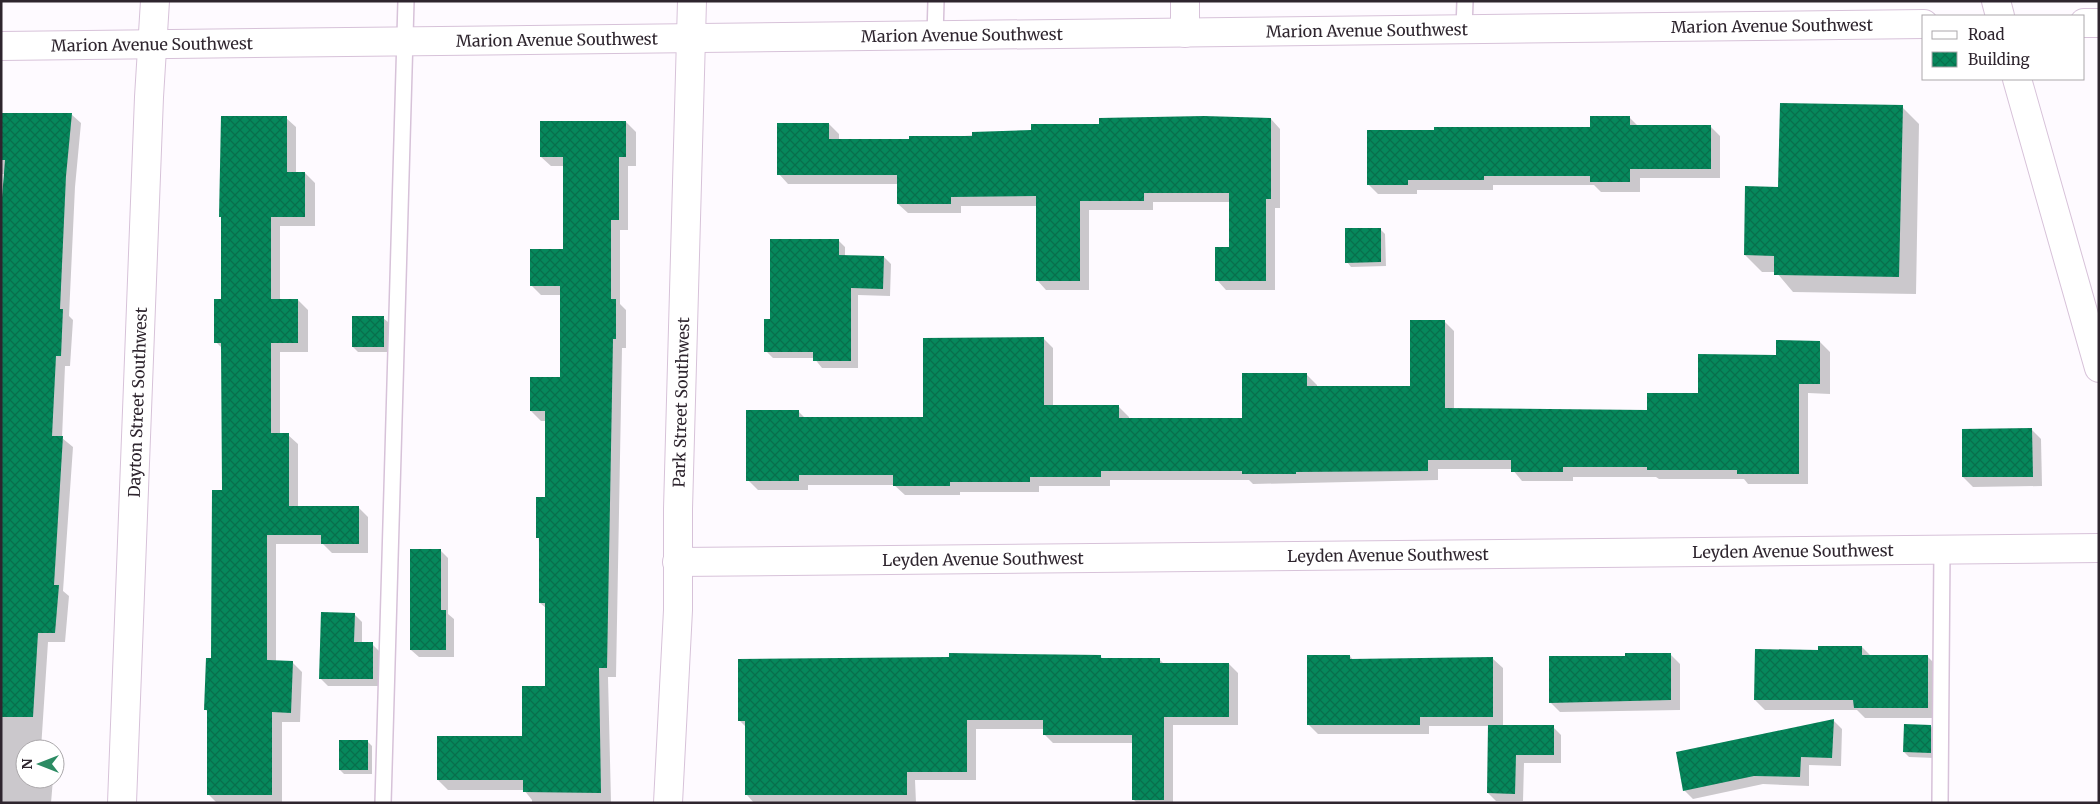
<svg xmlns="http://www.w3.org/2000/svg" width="2100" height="804" font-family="Merriweather,serif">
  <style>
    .shadow { fill: #0003 }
    .building { fill: url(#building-cross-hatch) }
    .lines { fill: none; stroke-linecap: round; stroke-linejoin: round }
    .lane-casing { stroke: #d7c2d9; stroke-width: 18 }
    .street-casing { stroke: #d7c2d9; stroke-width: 30 }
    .secondary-casing { stroke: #d7c2d9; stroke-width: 30 }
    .lane { stroke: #fff; stroke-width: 15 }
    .street { stroke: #fff; stroke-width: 28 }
    .secondary { stroke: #fff; stroke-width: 28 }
    .labels { text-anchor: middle; stroke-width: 5; stroke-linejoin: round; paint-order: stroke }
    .street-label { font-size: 16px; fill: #2e252e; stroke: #fff }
  </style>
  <defs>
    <pattern id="building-cross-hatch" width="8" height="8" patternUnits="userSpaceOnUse" patternTransform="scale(1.25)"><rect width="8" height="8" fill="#06885c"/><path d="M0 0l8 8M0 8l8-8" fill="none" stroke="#086f4c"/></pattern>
  </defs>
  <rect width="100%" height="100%" fill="#fefaff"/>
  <g class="shadow">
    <polygon points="1902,107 1919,124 1916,294 1793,292 1776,272 1762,272 1745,255 1780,188"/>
    <polygon points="1,114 71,114 81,123 75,187 69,316 73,320 70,366 65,366 62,438 73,447 63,591 69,596 65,642 48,642 41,749 25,749 25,779 53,779 51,803 1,803 1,312 5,174 1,174"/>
    <polygon points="286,118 296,127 296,173 305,173 315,183 315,226 280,226 280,300 298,300 308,310 308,352 280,352 280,435 288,435 298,444 298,507 358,507 368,517 368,553 332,553 323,544 276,544 276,661 292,662 302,672 300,722 282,722 282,803 217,803 209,795 209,713 206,710 212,659 224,491 223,349 216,342 223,300 223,219 220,216"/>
    <polygon points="1630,118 1639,127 1711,127 1720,136 1720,178 1640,178 1640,192 1601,192 1594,185 1493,185 1493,190 1417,190 1417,194 1378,194 1368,184"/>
    <polygon points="1271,119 1280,129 1280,208 1275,208 1275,290 1226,290 1217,280 1231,248 1231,202 1153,202 1153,210 1089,210 1089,290 1046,290 1037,280 1037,206 961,206 961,213 908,213 898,204 898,184 788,184 779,174 829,124 839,134 839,140 910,140 1101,126"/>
    <polygon points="626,122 636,132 636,166 628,166 628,230 620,230 620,304 626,310 626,348 622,348 616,677 608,677 611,802 532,803 532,800 524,790 448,790 438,780 523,737 546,687 546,608 540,603 538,498 546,498 546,421 541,421 531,411 561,378 561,295 541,295 531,285 564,250 564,166 551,166 541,157"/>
    <polygon points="1380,229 1385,234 1386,266 1351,267 1347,262"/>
    <polygon points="838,240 845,247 845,256 884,257 891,264 890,296 858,295 858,368 822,368 814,358 773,358 766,351 772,320"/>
    <polygon points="383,318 388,322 388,352 358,352 353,347"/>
    <polygon points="1444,321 1454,331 1454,409 1648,411 1699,394 1777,356 1820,342 1830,352 1830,394 1808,393 1808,484 1748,484 1744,479 1659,479 1656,477 1573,477 1573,481 1522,481 1512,469 1438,469 1438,480 1253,484 1249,480 1110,480 1110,486 1039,486 1039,492 960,492 960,495 905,495 894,485 808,485 808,490 758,490 748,480 798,411 805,418 924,418 1043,338 1053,348 1053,407 1119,407 1129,417 1129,419 1243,419 1307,375 1317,385 1317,387 1412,387"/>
    <polygon points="2031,429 2041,439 2042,486 1973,487 1963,477"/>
    <polygon points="440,550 448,558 448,614 454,619 454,657 419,657 411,650"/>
    <polygon points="354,614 362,622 362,644 372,644 380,652 380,686 328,686 320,678"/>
    <polygon points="1862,647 1871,656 1927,656 1937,666 1937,718 1865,718 1857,710 1765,710 1755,700 1820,652"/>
    <polygon points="1670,654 1680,664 1680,710 1560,712 1550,702 1626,657"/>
    <polygon points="1100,656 1103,659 1159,659 1164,664 1229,664 1238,673 1238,725 1173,725 1173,803 1137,803 1134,800 1134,743 1053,743 1044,734 1044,729 976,729 976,780 915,780 916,803 754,803 747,795 747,728 740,721"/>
    <polygon points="1350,656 1353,660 1493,659 1503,668 1503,727 1553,727 1561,735 1561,763 1524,763 1523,801 1496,801 1488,793 1490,726 1429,726 1429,734 1318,734 1308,724"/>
    <polygon points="1833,720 1842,729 1841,766 1809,765 1809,786 1763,784 1693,799 1684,790"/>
    <polygon points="1931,726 1935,731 1935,758 1909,757 1904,752"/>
    <polygon points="368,742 372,746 372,774 344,774 340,770"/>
  </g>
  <g class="building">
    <polygon points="1780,103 1903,105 1899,277 1774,275 1774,256 1744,255 1745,186 1778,187"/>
    <polygon points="1,113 72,113 66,176 60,309 63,309 61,356 56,356 52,436 63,436 54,585 59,585 55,633 38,633 33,717 1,717 1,210 5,160 1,160"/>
    <polygon points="221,116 287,116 287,172 305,172 305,217 271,217 271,299 298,299 298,343 271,343 271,433 289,433 289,506 359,506 359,544 321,544 321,535 267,535 267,660 293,661 291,713 272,712 272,795 207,795 207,710 204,710 206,658 211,658 212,490 222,490 221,343 214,343 214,299 221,299 221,217 219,217"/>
    <polygon points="1204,116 1271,118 1271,199 1266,199 1266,281 1215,281 1215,247 1229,247 1229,193 1144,193 1144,201 1080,201 1080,281 1036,281 1036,196 951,197 951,204 897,204 897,175 777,175 777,123 829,123 829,139 909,139 909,136 972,136 972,132 1031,130 1031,124 1099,124 1099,118"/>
    <polygon points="1590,116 1630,116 1630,125 1711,125 1711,169 1630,169 1630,182 1590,182 1590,176 1484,176 1484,180 1408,180 1408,185 1367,185 1367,130 1434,130 1434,127 1590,127"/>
    <polygon points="540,121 626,121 626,157 619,157 619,220 611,220 611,299 616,299 616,339 613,339 607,668 599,668 601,793 523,792 523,780 437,780 437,736 522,736 522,686 545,686 545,603 539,603 539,538 536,538 536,497 545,497 545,411 530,411 530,377 560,377 560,286 530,286 530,249 563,249 563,157 540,157"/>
    <polygon points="1345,228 1381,228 1381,262 1345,263"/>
    <polygon points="770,239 839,239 839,255 884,256 883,289 851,288 851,361 813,361 813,352 764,352 764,319 770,319"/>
    <rect x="352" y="316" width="32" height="31"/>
    <polygon points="1410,320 1445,320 1445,408 1647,410 1647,393 1698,393 1698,354 1776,355 1776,340 1820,341 1820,384 1799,384 1799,474 1737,474 1737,470 1647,470 1647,467 1563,467 1563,472 1511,472 1511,460 1428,460 1428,471 1296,472 1296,474 1242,474 1242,471 1101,471 1101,477 1030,477 1030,482 950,482 950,486 893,486 893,475 799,475 799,481 746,481 746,410 799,410 799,417 923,417 923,338 1044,337 1044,405 1119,405 1119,418 1242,418 1242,373 1307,373 1307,386 1410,386"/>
    <polygon points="2032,428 2033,477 1962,477 1962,429"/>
    <polygon points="410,549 441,549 441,610 446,610 446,650 410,650"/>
    <polygon points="321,612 355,613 354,642 373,642 373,679 319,679"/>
    <polygon points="1818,646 1862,646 1862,655 1928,655 1928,708 1854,708 1853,700 1754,700 1755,649 1818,650"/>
    <polygon points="949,653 1101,655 1101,658 1160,658 1160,663 1229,663 1229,717 1164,717 1164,800 1132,800 1132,735 1043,735 1043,720 967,720 967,772 907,772 907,795 745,795 745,721 738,721 738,659 949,657"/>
    <polygon points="1625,653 1671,653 1671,700 1549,703 1549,656 1625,656"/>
    <polygon points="1307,655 1350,655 1350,659 1493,657 1493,717 1420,717 1420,725 1307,725"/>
    <polygon points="1834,719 1832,758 1801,757 1800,777 1754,776 1683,791 1676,752"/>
    <polygon points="1904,724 1931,725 1931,753 1903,752"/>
    <polygon points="1488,725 1554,725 1554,755 1516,755 1515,794 1487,793"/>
    <rect x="339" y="740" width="29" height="30"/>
  </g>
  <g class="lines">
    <g class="lane-casing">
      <g id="lane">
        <polyline points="1464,29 1465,1"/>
        <polyline points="935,36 936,1"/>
        <polyline points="383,803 406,1"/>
        <polyline points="1940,803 1942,549"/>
      </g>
    </g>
    <g class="street-casing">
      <g id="street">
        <polyline points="2084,23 2099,23"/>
        <polyline points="1185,33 1185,1"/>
        <path id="s1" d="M1 46 1924 24"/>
        <path id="s2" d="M677 562 2099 548"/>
        <path id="s3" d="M122 803 149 97 155 1"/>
        <path id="s4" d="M668 803 678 610V509L692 1"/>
      </g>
    </g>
    <g class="secondary-casing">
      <g id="secondary">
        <polyline points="1996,1 2000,16"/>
        <polyline points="2017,79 2099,368"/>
      </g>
    </g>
    <use href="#lane" class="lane"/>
    <use href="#street" class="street"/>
    <use href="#secondary" class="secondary"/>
  </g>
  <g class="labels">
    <g class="street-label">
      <text dy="6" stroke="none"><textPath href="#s1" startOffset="1771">Marion Avenue Southwest</textPath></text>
      <text dy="6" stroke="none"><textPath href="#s1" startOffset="1366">Marion Avenue Southwest</textPath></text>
      <text dy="6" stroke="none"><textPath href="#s1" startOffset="961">Marion Avenue Southwest</textPath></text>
      <text dy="6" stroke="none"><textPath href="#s1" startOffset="556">Marion Avenue Southwest</textPath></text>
      <text dy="6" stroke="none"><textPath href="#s1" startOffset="151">Marion Avenue Southwest</textPath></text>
      <text dy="6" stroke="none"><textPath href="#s3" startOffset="401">Dayton Street Southwest</textPath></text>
      <text dy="6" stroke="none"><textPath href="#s4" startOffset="401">Park Street Southwest</textPath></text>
      <text dy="6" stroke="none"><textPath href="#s2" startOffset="1116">Leyden Avenue Southwest</textPath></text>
      <text dy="6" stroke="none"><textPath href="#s2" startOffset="711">Leyden Avenue Southwest</textPath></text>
      <text dy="6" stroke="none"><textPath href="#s2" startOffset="306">Leyden Avenue Southwest</textPath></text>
    </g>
  </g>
  <rect width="2100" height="804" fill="none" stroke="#2e252e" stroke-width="5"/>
  <rect x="1922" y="15" width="162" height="65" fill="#ffffff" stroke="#aba8ab"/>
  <rect x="1932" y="31" width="25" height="8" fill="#ffffff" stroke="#aba8ab"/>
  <text x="1968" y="40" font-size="15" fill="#2e252e">Road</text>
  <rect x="1932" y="52" width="25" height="15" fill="url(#building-cross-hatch)" stroke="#aba8ab"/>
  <text x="1968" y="65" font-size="15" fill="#2e252e">Building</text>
  <g transform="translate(40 764) rotate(270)"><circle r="24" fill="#ffffff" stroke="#aba8ab"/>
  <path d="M0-4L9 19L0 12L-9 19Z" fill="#2c8b63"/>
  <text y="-8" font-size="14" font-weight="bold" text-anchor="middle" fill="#2e252e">N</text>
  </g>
</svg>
